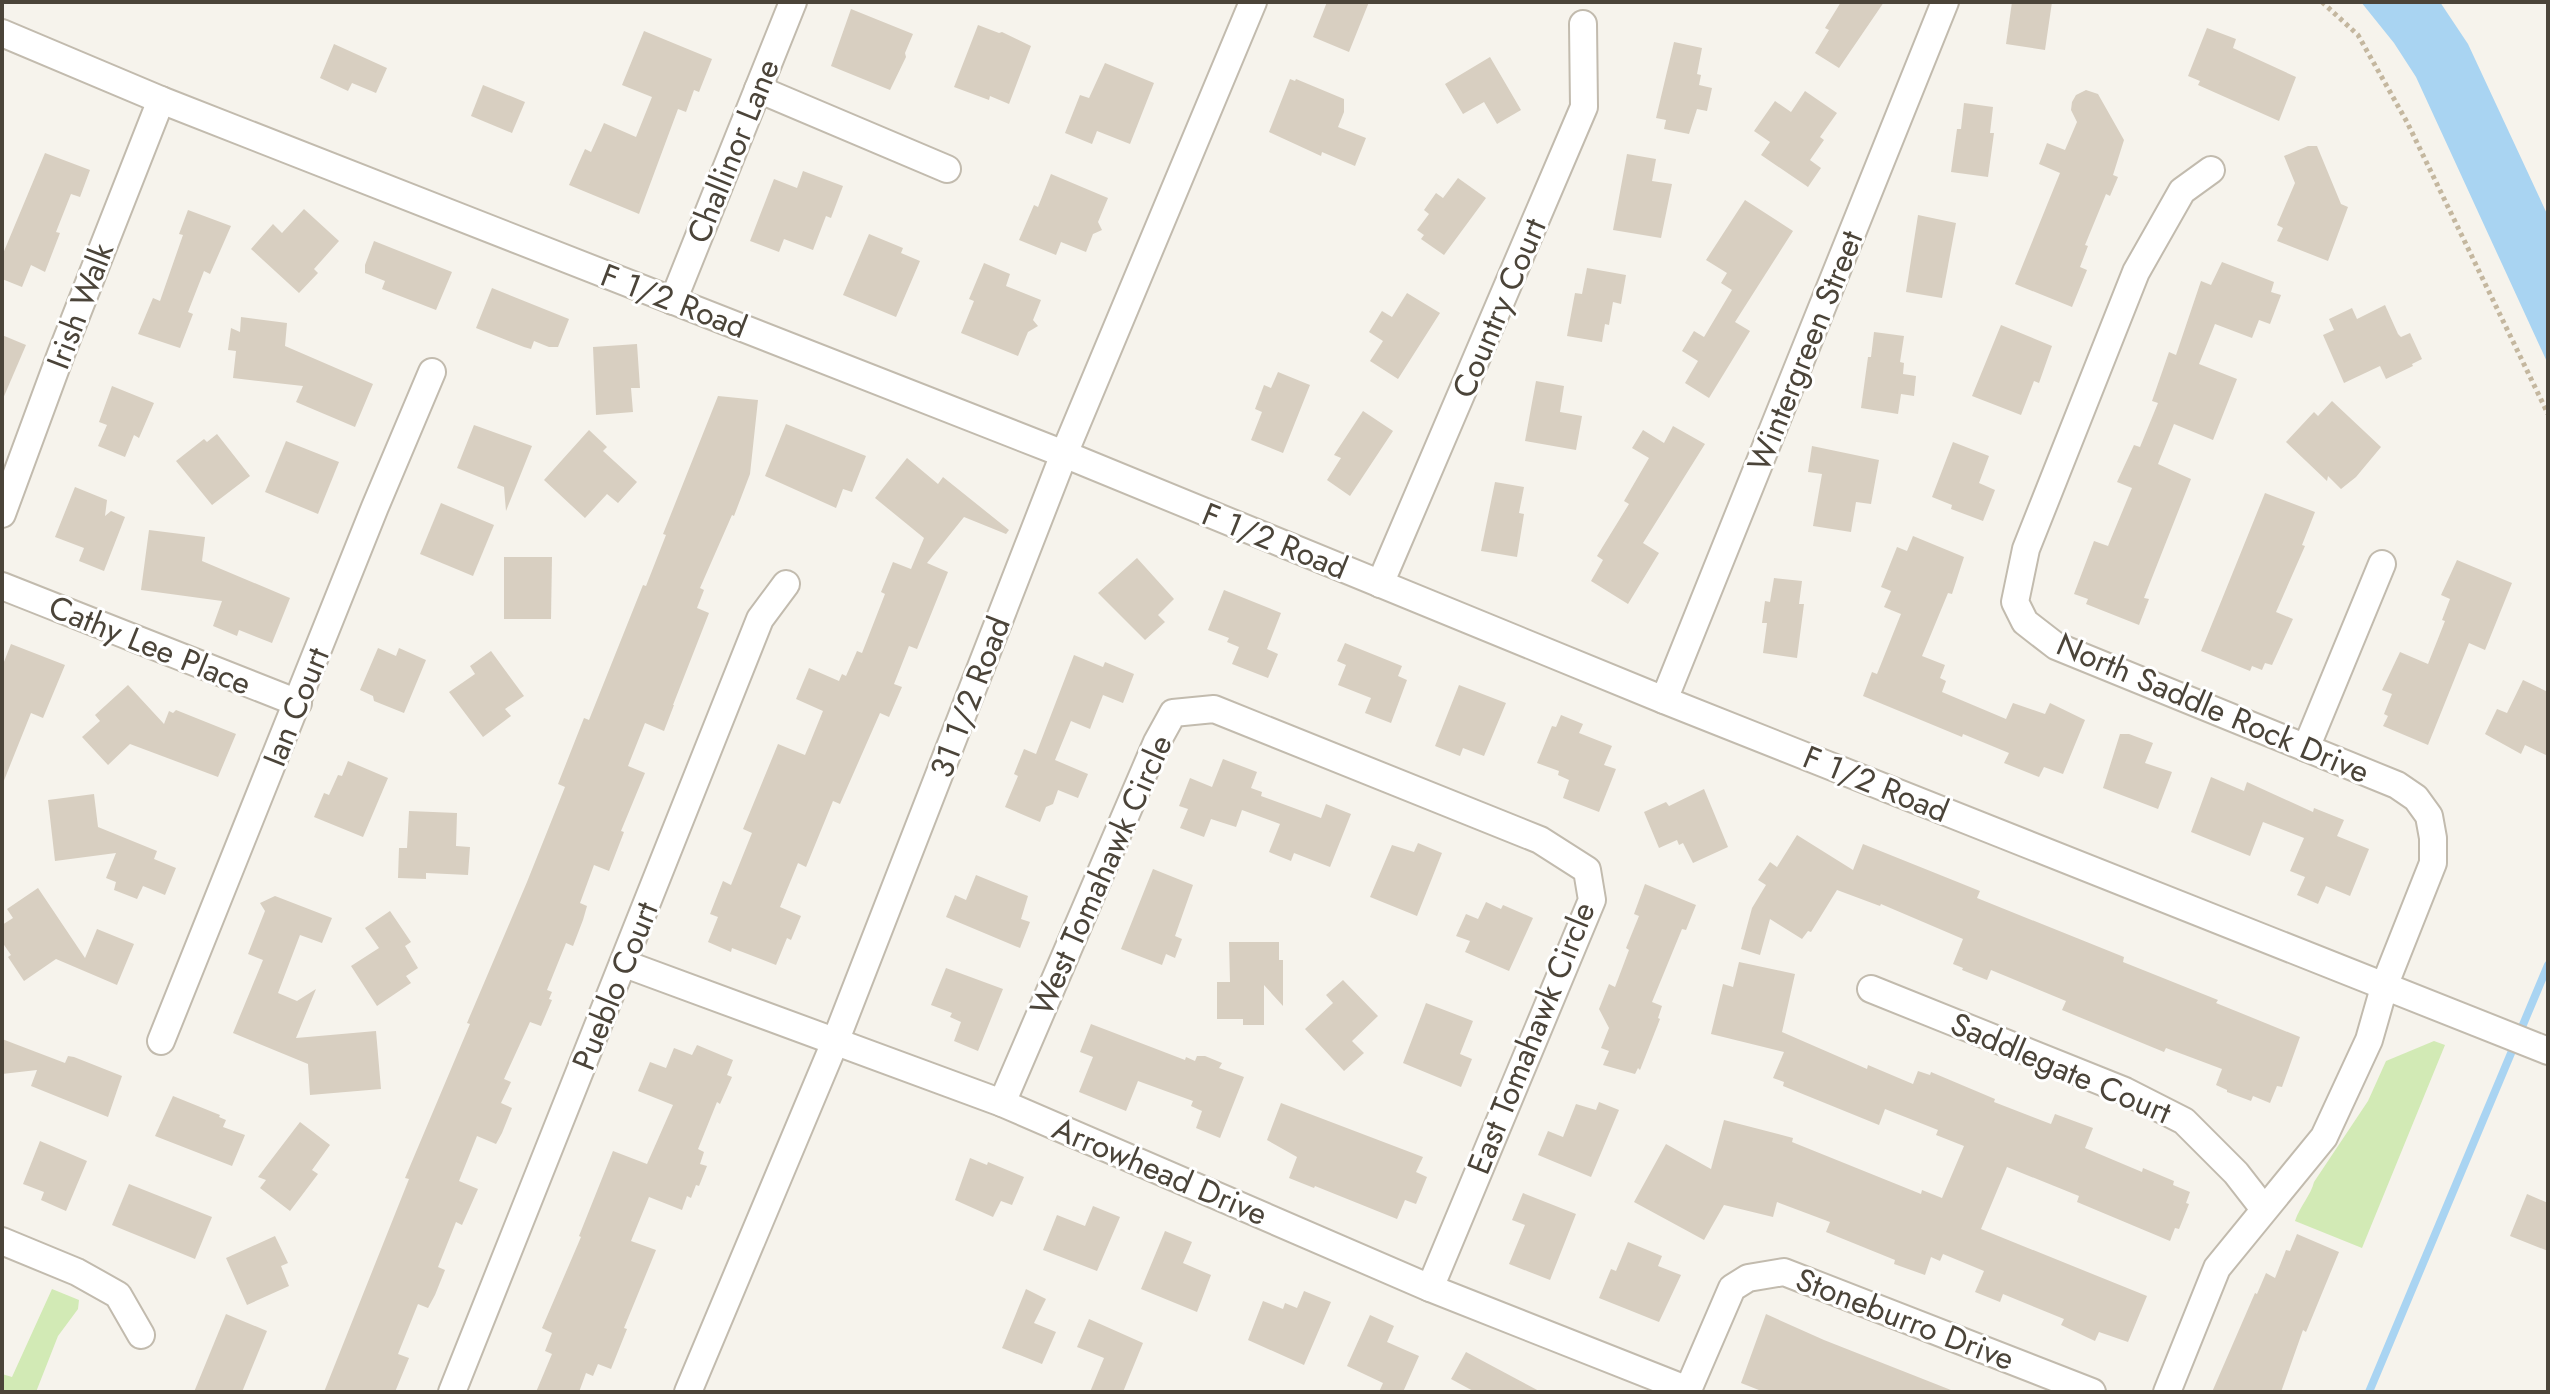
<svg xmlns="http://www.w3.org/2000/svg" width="2550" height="1394" font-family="Jost,sans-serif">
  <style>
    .green { fill: #d2eab5 }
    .water { fill: #a9d4f2 }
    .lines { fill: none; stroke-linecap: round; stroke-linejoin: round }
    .stream { stroke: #a9d4f2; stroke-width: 8 }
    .building { fill: #d8cfc1 }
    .minor-casing { stroke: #c2bbae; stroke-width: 30 }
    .path { stroke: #c4b79f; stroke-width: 5; stroke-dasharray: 4 4; stroke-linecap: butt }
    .minor { stroke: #fff; stroke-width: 26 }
    .labels { text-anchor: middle; stroke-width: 6; stroke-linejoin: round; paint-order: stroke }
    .street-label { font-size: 32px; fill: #4b4439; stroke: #fff }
  </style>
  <rect width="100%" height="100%" fill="#f6f3ec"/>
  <g class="green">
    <path d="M2434 1041 2445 1045 2362 1248 2295 1221C2300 1206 2311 1195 2314 1182L2368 1101 2386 1061Z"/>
    <polygon points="52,1289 79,1300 78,1309 58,1336 36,1392 2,1392 2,1374 12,1377"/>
  </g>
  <polygon class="water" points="2361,2 2440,2 2468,44 2548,216 2548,364 2416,77 2394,43"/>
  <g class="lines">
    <path class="stream" d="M2369 1392C2429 1250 2489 1108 2548 965"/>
  </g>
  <g class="building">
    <polygon points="1327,2 1369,2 1349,52 1313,37"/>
    <polygon points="1841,2 1884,2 1839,68 1815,53 1829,30 1825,28"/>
    <polygon points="2012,2 2052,2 2045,50 2006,44"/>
    <polygon points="851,9 913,34 905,53 906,57 890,90 831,66"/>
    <polygon points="978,25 999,33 1002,32 1031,46 1009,104 990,96 989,100 954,87"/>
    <polygon points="2207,28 2236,39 2233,48 2296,77 2279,121 2198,85 2200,81 2188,76"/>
    <polygon points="644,31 712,59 699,92 694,90 686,112 678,109 639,214 569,185 585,149 591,152 604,123 636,137 652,97 622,85"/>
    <polygon points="1674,42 1702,48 1697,74 1701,75 1699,85 1712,88 1707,111 1697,109 1689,134 1664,129 1666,120 1656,118"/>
    <polygon points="334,44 387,68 376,93 352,83 348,91 320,78"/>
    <polygon points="1490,57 1521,110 1497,124 1484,102 1463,114 1445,84"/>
    <polygon points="1105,63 1154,83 1130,144 1097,131 1092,144 1065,133 1080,95 1089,98"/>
    <polygon points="1290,79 1295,81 1296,79 1344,99 1344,112 1338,127 1366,138 1355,166 1322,152 1321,156 1269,132"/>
    <polygon points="483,85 525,102 512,133 471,116"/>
    <polygon points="2086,90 2098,94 2124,140 2113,175 2118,177 2110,196 2106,194 2085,245 2088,246 2080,267 2087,270 2072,307 2015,284 2060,173 2039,164 2047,143 2065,150 2077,122 2071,110 2072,102 2076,95"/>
    <polygon points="1805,91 1837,113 1820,137 1824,140 1810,160 1821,168 1808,187 1761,155 1770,142 1754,131 1775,101 1791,112"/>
    <polygon points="1964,103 1993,107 1990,133 1994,133 1988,177 1951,172 1957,129 1961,129"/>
    <polygon points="2308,146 2317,146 2341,204 2348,207 2328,261 2277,241 2283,228 2277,225 2295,183 2284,156"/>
    <polygon points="45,153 90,170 80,197 71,194 56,232 60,233 45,272 31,265 22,287 2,279 2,256"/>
    <polygon points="1627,154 1656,159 1652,181 1672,184 1661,238 1613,230"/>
    <polygon points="803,171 843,186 831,218 826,216 813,250 784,239 779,252 750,241 774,179 797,188"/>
    <polygon points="1051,174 1108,198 1098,222 1102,230 1093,234 1086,252 1061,242 1056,255 1019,240 1034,205 1038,207"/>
    <polygon points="1458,178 1486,198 1444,255 1421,239 1424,235 1417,230 1429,214 1424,210 1436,193 1443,198"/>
    <polygon points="1745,200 1793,231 1735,322 1750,331 1709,398 1685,383 1698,361 1682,351 1694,331 1704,337 1732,290 1721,283 1727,273 1706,260"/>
    <polygon points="304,209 339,241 314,269 318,273 299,293 251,249 273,224 282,233"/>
    <polygon points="188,210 231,226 210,274 204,271 188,312 193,314 180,348 138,334 153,298 160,301 183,235 179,234"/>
    <polygon points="1918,215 1956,223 1942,298 1906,292"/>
    <polygon points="869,234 903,248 901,253 920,261 896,317 843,295"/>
    <polygon points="374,241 452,272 436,310 382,289 385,281 365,273 365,265"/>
    <polygon points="2222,262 2274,282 2271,292 2281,295 2270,324 2259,320 2252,338 2215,324 2199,364 2237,379 2213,440 2174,424 2158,464 2191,479 2144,598 2149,599 2139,625 2086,604 2088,599 2074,594 2094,541 2108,546 2132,488 2117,482 2134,445 2140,447 2158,403 2152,401 2169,352 2176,355 2201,281 2211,285"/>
    <polygon points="984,263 1010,274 1006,286 1041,300 1033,320 1038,326 1028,332 1018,356 961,333 974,301 969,299"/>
    <polygon points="1587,268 1626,275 1621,304 1613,302 1609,325 1605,324 1602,342 1567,336 1575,293 1582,294"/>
    <polygon points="492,288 569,319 558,347 549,347 534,341 531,349 524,347 476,328"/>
    <polygon points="1407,293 1440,313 1398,379 1370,361 1383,341 1369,332 1382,311 1392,317"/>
    <polygon points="2385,305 2398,334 2401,337 2410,333 2422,359 2412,364 2413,366 2386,379 2380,366 2344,383 2323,335 2334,330 2329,319 2352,308 2357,319"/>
    <polygon points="241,317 287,323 285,346 373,384 355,427 296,402 303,386 233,378 236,351 228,350 231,328 240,332"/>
    <polygon points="2001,325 2052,346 2039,383 2034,381 2021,415 1972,396"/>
    <polygon points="1874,332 1904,336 1900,362 1904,363 1903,374 1916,376 1914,396 1901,394 1898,414 1861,408 1868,357 1871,357"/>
    <polygon points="2,335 26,345 2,401"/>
    <polygon points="637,344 640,388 631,388 633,412 596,415 593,347"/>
    <polygon points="1278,372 1310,385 1283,453 1251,440 1262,412 1255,409 1264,385 1271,388"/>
    <polygon points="1536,381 1564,386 1560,412 1582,416 1576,450 1525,441"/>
    <polygon points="112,386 154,403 139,438 134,435 125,457 98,446 107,425 99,422"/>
    <polygon points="718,396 758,400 750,474 734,516 732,515 700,588 704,590 697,608 709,613 673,705 674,705 664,731 645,723 628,766 645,773 621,831 624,832 609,871 594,865 580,903 587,906 583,920 573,946 566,943 547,990 552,992 549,999 552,1000 541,1026 530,1022 504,1079 511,1082 501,1103 512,1108 502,1133 496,1144 477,1136 459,1181 478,1189 462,1225 456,1222 438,1267 445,1270 435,1295 428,1308 418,1304 398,1354 409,1358 395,1392 324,1392 409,1179 405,1178 470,1024 467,1023 527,882 565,787 558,784 584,718 589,720 643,585 646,586 666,535 663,534"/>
    <polygon points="2332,401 2381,447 2356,477 2341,489 2328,476 2327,481 2286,442 2314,412 2318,416"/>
    <polygon points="1363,411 1393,431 1350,496 1327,480 1341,458 1334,455"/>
    <polygon points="786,424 866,456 852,492 843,489 836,508 765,476"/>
    <polygon points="474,425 532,446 506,511 504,487 457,468"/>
    <polygon points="1673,426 1705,444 1643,543 1659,553 1628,604 1591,581 1603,560 1597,556 1629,504 1624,501 1649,458 1632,448 1643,430 1664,443"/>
    <polygon points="589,430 607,447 603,451 637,482 618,503 607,494 585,518 544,480"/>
    <polygon points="217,434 250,476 212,505 176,461 204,439 207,442"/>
    <polygon points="286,441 339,462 318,514 265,492"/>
    <polygon points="1953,442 1989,456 1979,483 1995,490 1983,521 1951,509 1952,505 1932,497"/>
    <polygon points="1812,446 1879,460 1871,504 1856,502 1851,532 1813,526 1822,474 1808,472"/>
    <polygon points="907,458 938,484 943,477 1009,530 1006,534 964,517 927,563 948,572 917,649 909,646 894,684 902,687 889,717 880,713 840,804 833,801 806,867 798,863 780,907 801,916 791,940 787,938 776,965 732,948 731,952 708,942 718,917 710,914 723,881 731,885 752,833 743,829 778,744 805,755 823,711 796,699 809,668 839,681 842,674 846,676 857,651 862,653 885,594 881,592 893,562 911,569 924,538 875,498"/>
    <polygon points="1495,482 1524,487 1519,513 1524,514 1517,557 1481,551"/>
    <polygon points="75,487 107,500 105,516 111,511 125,517 104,571 79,561 84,548 55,537"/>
    <polygon points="2265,493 2315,512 2302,545 2305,546 2276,612 2293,619 2272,665 2265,663 2262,670 2252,666 2250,671 2201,651"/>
    <polygon points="441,503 494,525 473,576 420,554"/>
    <polygon points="149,530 205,537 202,561 290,598 272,643 239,630 237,636 213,626 222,601 141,590"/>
    <polygon points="1913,536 1964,557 1952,594 1948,593 1922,656 1945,665 1940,678 1946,681 1942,692 2006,719 2013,703 2045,714 2050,703 2085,720 2063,774 2044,767 2039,777 2004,763 2009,753 1963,734 1962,737 1863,696 1872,672 1877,674 1901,614 1884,607 1891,591 1881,587 1897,547 1907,551"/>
    <polygon points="504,557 552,557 551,619 504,619"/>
    <polygon points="1137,558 1174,599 1158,615 1165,622 1145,640 1098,593"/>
    <polygon points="2457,560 2512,583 2485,650 2469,643 2428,745 2383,726 2388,716 2384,714 2392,694 2382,690 2400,652 2428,664 2445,621 2442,620 2450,599 2441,595"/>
    <polygon points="1774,578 1802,581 1799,604 1804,604 1797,658 1763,653 1767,623 1762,623 1765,601 1770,602"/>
    <polygon points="1224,590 1281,613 1267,649 1278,654 1268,678 1232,664 1239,647 1227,642 1229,638 1208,630"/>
    <polygon points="1345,643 1402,666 1398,676 1407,680 1391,723 1365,713 1371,698 1338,685 1346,665 1337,661"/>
    <polygon points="11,644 65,665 43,718 31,713 3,783 2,667"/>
    <polygon points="378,648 396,656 399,648 426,660 404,713 374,701 373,696 360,690"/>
    <polygon points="491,651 524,696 505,709 511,716 483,737 449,692 475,674 470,666"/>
    <polygon points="1074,655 1103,667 1105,662 1134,674 1123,703 1103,695 1090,729 1071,721 1055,760 1088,774 1078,798 1058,790 1053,804 1046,807 1040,822 1005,807 1018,776 1014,774 1024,749 1036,754"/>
    <polygon points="2523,680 2548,692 2548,756 2525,745 2521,754 2485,734 2497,709 2507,713"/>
    <polygon points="128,685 164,724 169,711 173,713 176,710 236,734 218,777 130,744 108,765 82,737 100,721 95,715"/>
    <polygon points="1459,685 1506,703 1484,756 1463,748 1460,756 1435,746"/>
    <polygon points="1561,715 1583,724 1579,733 1612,746 1604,765 1616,769 1599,812 1563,798 1569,780 1558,775 1559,771 1537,763 1552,726 1556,727"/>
    <polygon points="2120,734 2129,734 2153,743 2145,763 2172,772 2158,809 2103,788"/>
    <polygon points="1223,759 1257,772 1251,788 1262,792 1261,796 1321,818 1326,804 1351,814 1330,867 1294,853 1291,861 1269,852 1280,824 1242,810 1236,827 1211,819 1204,837 1180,828 1188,809 1179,806 1190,778 1212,787"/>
    <polygon points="348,761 388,778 363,837 314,817 324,793 329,795 338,775 342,776"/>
    <polygon points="2211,777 2244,791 2247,782 2313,812 2314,808 2344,820 2337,836 2369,849 2350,896 2326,886 2318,904 2297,895 2305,877 2290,871 2304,838 2263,822 2250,856 2191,832"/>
    <polygon points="1704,789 1728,847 1693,863 1683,843 1679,845 1677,840 1659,848 1644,812 1666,802 1669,806"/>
    <polygon points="94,794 98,827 157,851 154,859 176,868 165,895 143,886 137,899 114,890 116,882 106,878 116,853 55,861 48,800"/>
    <polygon points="409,811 457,813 456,846 470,847 468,875 426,873 426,879 398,878 399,848 407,848"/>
    <polygon points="1797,835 1853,870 1863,844 1980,891 1977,898 2124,957 2123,962 2218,1000 2216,1003 2300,1037 2282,1087 2277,1086 2270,1103 2253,1096 2251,1101 2227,1092 2227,1090 2216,1085 2222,1069 2166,1048 2164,1052 2062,1010 2066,1001 1991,970 1987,980 1962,970 1963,968 1953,964 1963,939 1881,904 1880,906 1837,890 1811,932 1808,931 1802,939 1770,919 1760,955 1741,949 1752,908 1766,885 1758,880 1770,862 1777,867"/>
    <polygon points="1418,843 1442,853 1417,916 1370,897 1392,845 1414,852"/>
    <polygon points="1153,869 1193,885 1175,936 1182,939 1175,958 1166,954 1162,965 1121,949"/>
    <polygon points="976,875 1028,896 1021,919 1030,922 1020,948 946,917 955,895 966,900"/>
    <polygon points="1645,884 1696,905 1686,930 1682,929 1652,1002 1662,1006 1658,1018 1660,1019 1640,1070 1638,1068 1635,1074 1603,1065 1609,1051 1601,1048 1609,1028 1599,1009 1609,984 1615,987 1629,950 1626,948 1639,916 1634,914"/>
    <polygon points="38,888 85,958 97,929 134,944 117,985 56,959 24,981 8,957 11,955 2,942 2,925 13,918 7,909"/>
    <polygon points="275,896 332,918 322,943 300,935 278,993 297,1001 316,989 296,1038 376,1031 381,1089 310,1095 308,1064 233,1033 263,960 248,954 265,911 260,903"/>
    <polygon points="1486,902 1501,909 1503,905 1533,918 1509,971 1465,952 1470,941 1456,936 1466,914 1478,919"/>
    <polygon points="390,911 411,942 405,946 418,968 406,976 411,983 377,1006 351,966 379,948 365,928"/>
    <polygon points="1229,942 1279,942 1279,960 1283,960 1283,1006 1264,985 1264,1025 1243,1025 1243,1019 1217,1019 1217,982 1230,982"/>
    <polygon points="1739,962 1795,974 1782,1032 1867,1069 1868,1065 1913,1084 1918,1071 1930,1075 1931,1072 1995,1099 1994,1102 2051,1124 2055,1114 2093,1128 2085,1148 2142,1172 2143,1168 2174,1181 2173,1185 2190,1192 2186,1203 2189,1204 2179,1229 2175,1228 2170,1241 2077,1202 2079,1196 2007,1167 1981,1229 2147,1296 2128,1342 2099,1332 2095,1341 2061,1325 2064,1319 2003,1294 2000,1302 1975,1292 1984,1271 1943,1254 1940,1261 1931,1257 1925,1275 1894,1264 1895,1260 1826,1232 1830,1222 1777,1202 1773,1217 1724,1205 1704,1240 1634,1202 1666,1144 1711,1169 1724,1120 1793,1138 1792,1142 1921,1194 1922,1190 1942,1198 1964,1146 1936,1135 1938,1130 1885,1109 1879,1125 1783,1086 1784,1082 1773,1078 1784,1052 1711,1034 1723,984 1733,987"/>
    <polygon points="946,968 1003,989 978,1051 954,1041 961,1022 950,1017 952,1013 931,1005"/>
    <polygon points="1343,980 1378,1016 1352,1041 1364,1053 1344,1071 1305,1029 1333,1003 1326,995"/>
    <polygon points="1426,1003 1473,1021 1460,1054 1472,1059 1461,1087 1403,1063"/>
    <polygon points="1091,1024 1185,1060 1186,1057 1195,1061 1197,1056 1205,1056 1222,1063 1219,1068 1244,1077 1220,1138 1196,1128 1202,1111 1191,1106 1193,1101 1138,1081 1126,1111 1079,1092 1093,1057 1080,1052"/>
    <polygon points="2,1039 65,1063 68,1056 74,1057 122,1076 108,1117 31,1086 37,1070 2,1074"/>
    <polygon points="697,1045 733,1060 727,1075 732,1077 720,1104 717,1102 698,1149 704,1152 700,1164 707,1166 699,1186 696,1185 691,1198 687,1196 682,1210 649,1197 631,1241 656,1250 624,1328 627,1329 611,1369 598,1364 593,1376 586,1373 579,1392 536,1392 552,1354 545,1351 552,1333 542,1328 581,1237 579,1236 613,1151 647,1164 673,1105 638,1091 650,1062 666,1068 674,1048 692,1055"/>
    <polygon points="173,1096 220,1115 219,1117 226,1120 223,1127 245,1135 232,1166 155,1136"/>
    <polygon points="1599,1102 1619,1110 1591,1177 1538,1155 1548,1131 1563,1137 1576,1104 1596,1110"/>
    <polygon points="1281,1103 1423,1157 1416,1172 1427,1177 1416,1204 1405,1200 1397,1219 1315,1186 1314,1188 1289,1178 1297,1157 1267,1140"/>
    <polygon points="300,1122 330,1145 312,1170 318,1174 290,1211 260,1188 266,1180 258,1177"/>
    <polygon points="40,1141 87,1161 66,1211 41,1200 44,1192 23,1184"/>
    <polygon points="970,1158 987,1165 988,1162 1024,1177 1012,1205 1001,1201 993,1217 955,1200"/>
    <polygon points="129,1184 212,1217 195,1259 112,1225"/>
    <polygon points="1523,1193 1576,1214 1550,1280 1509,1264 1525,1225 1512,1220"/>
    <polygon points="2527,1194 2548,1203 2548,1251 2510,1236"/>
    <polygon points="1093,1206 1120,1217 1097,1271 1043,1250 1057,1215 1085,1226"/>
    <polygon points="1165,1231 1192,1242 1183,1263 1211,1275 1197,1312 1141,1289"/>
    <polygon points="2297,1234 2339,1252 2306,1332 2303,1330 2281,1392 2212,1392 2255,1293 2257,1294 2266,1273 2275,1278 2286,1250 2290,1251"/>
    <polygon points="275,1236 288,1263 281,1266 289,1286 247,1305 226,1258"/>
    <polygon points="1628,1242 1662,1256 1658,1266 1681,1275 1659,1322 1599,1298 1611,1269 1616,1271"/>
    <polygon points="1026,1289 1046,1299 1034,1323 1056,1332 1042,1364 1002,1348"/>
    <polygon points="1304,1291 1331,1302 1304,1365 1248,1340 1263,1301 1283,1309 1285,1303 1297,1308"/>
    <polygon points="226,1314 267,1331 242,1392 194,1392"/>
    <polygon points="1766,1314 1824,1340 1956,1392 1764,1392 1741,1383"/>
    <polygon points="1370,1315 1394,1326 1387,1342 1419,1356 1403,1392 1379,1392 1383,1383 1347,1366"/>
    <polygon points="1089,1319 1143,1343 1123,1392 1090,1392 1104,1358 1077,1347"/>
    <polygon points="1466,1352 1541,1392 1475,1392 1451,1379"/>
  </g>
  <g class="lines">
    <g class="minor-casing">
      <g id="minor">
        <polyline points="2,33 161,100 1064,454 1664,700 2548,1051"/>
        <polyline points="758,89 947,169"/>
        <polyline points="673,301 793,2"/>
        <polyline points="2,514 61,354 161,100"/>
        <polyline points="1380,584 1584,107 1583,24"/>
        <polyline points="2,586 298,703"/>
        <polyline points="1664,700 1945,2"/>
        <polyline points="2306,748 2382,564"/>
        <polyline points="625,964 1002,1103 1430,1288 1688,1390 1687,1392"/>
        <polyline points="1871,989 2125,1091 2184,1121 2236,1173 2264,1209"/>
        <polyline points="161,1041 375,507 432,372"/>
        <polyline points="1002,1103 1157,742 1173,713 1214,709 1540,840 1587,870 1592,900 1430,1288"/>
        <polyline points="2,1241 77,1272 118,1295 141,1335"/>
        <polyline points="1688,1390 1732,1288 1748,1278 1784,1272 2092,1392"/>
        <polyline points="452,1392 760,619 786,584"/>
        <polyline points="688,1392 835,1042 1064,454 1253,2"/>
        <polyline points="2167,1392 2217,1268 2324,1137 2369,1040 2385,984 2433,863 2433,838 2429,816 2416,798 2397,785 2056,646 2025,622 2015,602 2026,549 2136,272 2182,191 2211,170"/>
      </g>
    </g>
    <polyline class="path" points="2322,2 2358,35 2407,122 2548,414"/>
    <use href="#minor" class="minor"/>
  </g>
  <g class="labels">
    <g class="street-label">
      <text transform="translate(733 151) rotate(-68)" y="11">Challinor Lane</text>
      <text transform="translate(674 301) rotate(21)" y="11">F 1/2 Road</text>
      <text transform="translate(80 306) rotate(-69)" y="11">Irish Walk</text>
      <text transform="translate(1499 308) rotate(-67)" y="11">Country Court</text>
      <text transform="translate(1805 351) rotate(-68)" y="11">Wintergreen Street</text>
      <text transform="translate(1275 541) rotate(22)" y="11">F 1/2 Road</text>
      <text transform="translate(150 645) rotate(22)" y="11">Cathy Lee Place</text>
      <text transform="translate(970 697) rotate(-69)" y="11">31 1/2 Road</text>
      <text transform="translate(296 707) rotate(-68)" y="11">Ian Court</text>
      <text transform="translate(2213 708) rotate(23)" y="11">North Saddle Rock Drive</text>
      <text transform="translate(1876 784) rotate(22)" y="11">F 1/2 Road</text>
      <text transform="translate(1101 875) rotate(-66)" y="11">West Tomahawk Circle</text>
      <text transform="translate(615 986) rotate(-68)" y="11">Pueblo Court</text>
      <text transform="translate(1531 1038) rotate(-68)" y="11">East Tomahawk Circle</text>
      <text transform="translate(2061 1068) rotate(23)" y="11">Saddlegate Court</text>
      <text transform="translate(1160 1171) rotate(23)" y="11">Arrowhead Drive</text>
      <text transform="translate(1905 1319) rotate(21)" y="11">Stoneburro Drive</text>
    </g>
  </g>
  <rect width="2550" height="1394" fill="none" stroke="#4b4439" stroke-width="8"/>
</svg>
